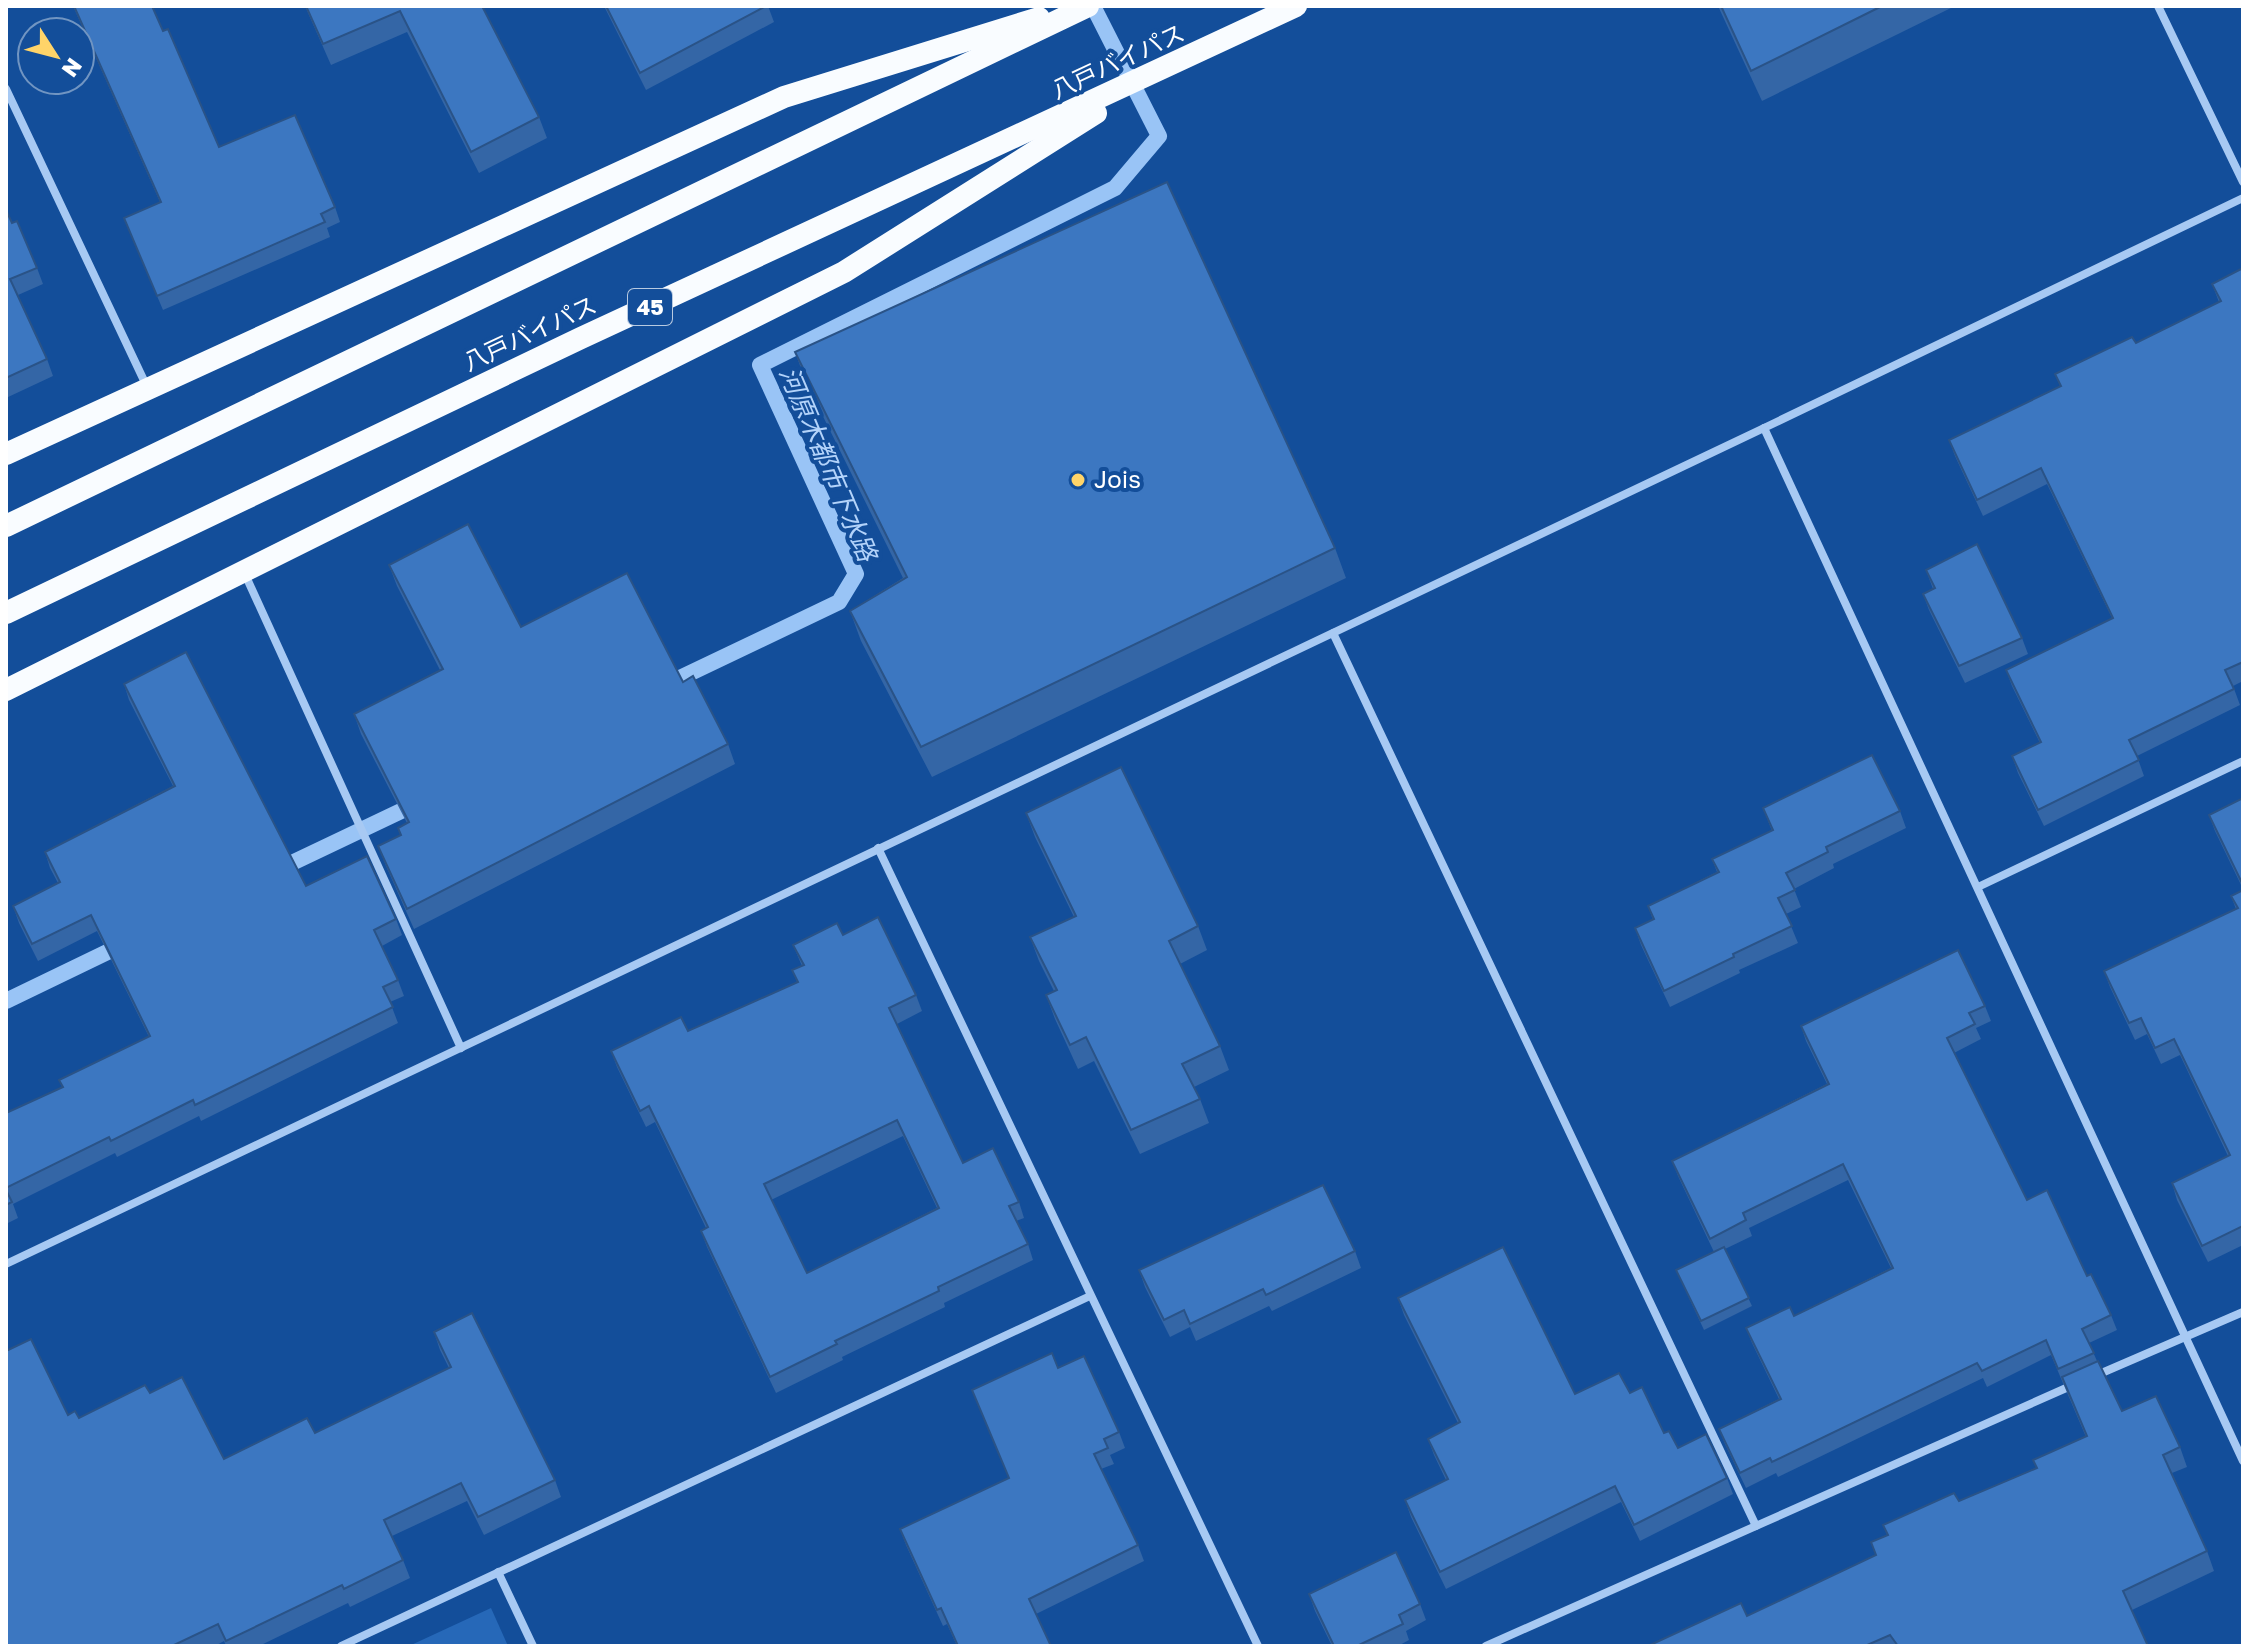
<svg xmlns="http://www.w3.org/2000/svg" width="2249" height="1652" font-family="'Golos Text','Noto Sans JP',sans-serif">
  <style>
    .green { fill: #2668b8 }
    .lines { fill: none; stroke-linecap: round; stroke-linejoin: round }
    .stream { stroke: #99c4f6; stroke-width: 16 }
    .minor { stroke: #a7c9f3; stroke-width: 8 }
    .trunk { stroke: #f9fcff; stroke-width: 22 }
    .wall { fill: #3466a6; fill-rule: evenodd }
    .building { fill: #3c77c1; stroke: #2a5387; stroke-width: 2; fill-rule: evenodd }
    .poi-dot { fill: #ffd469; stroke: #134e9a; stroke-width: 3 }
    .labels { text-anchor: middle; stroke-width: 8; stroke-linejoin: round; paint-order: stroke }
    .shield { fill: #134e9a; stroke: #b8cae1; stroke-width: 2 }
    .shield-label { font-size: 22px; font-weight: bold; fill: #fff }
    .street-label { font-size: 24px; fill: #fff; stroke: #134e9a }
    .poi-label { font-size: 24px; fill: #fff; stroke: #134e9a; text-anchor: start }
    .water-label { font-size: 26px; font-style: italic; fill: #b3d3fa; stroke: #134e9a }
  </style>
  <rect width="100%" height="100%" fill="#134e9a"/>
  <polygon class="green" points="491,1608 508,1646 409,1646"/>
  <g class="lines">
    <g class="stream">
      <polyline points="661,687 839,602 856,574 760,365 1115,188 1159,136 1093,6"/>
      <polyline points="275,871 420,802"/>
      <polyline points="6,1001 124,944"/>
    </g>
    <g class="minor">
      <polyline points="2158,6 2243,182"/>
      <polyline points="6,89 148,389"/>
      <polyline points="1764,428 2243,1461"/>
      <polyline points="244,572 461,1048"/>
      <polyline points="1333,633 1756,1526"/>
      <polyline points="878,848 1258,1646"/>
      <polyline points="1978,887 2243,761"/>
      <polyline points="6,1264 1764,428 2243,198"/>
      <polyline points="2097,1375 2243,1312"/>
      <polyline points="498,1572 533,1646"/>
      <polyline points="341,1646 1090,1296"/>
      <polyline points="1486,1646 2073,1385"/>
    </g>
    <g class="trunk">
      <polyline points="6,454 784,97 1039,18"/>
      <polyline points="6,526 1088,6"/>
      <polyline points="6,613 581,338 1296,6"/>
      <polyline points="6,690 844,272 1096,113"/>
    </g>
  </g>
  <g class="wall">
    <polygon points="73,6 152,6 163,31 219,147 335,207 340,222 327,228 330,237 163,310 124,218 160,202"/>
    <polygon points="305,6 482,6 539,117 547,138 479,173 407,32 331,65"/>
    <polygon points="604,6 768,6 774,22 646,90"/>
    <polygon points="1718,6 1955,6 1762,101"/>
    <polygon points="6,210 37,268 43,284 18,295 47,359 53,376 6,398"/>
    <polygon points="2243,268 2243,681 2233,686 2240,705 2137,756 2144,776 2044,826 2018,773 2012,756 2040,743 2012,686 2006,670 2112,618 2047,484 1983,516 1955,456 1949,440 2060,386 2055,374 2136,343 2219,302 2212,284"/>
    <polygon points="795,352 1335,548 1346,578 932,777 861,641 850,611 903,578 806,382"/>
    <polygon points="389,565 521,627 728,744 735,764 414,929 386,866 378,846 401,835 398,828 407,823 361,734 354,714 440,670 397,586"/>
    <polygon points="1926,570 2022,638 2028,654 1965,683 1929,610 1923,594 1933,589"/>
    <polygon points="124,684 306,886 396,919 402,935 382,946 398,980 404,996 390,1002 398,1023 201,1121 199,1116 117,1157 115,1153 13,1204 18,1218 6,1224 6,1113 62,1087 59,1080 149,1037 97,931 38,961 19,923 13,906 58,883 50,868 45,852 173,786 129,700"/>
    <polygon points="2243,798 2243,889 2215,831 2209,815"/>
    <polygon points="1763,808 1900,811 1906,828 1833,864 1834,868 1794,889 1801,907 1786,914 1798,943 1739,970 1740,973 1670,1007 1641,945 1635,928 1653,920 1648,906 1717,872 1712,859 1772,831"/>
    <polygon points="1026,813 1198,926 1207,950 1180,964 1220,1046 1229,1070 1194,1087 1200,1099 1209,1123 1140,1154 1094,1061 1078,1069 1055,1019 1046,995 1054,991 1039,961 1030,937 1074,917 1035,837"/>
    <polygon points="2243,890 2243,1245 2208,1262 2177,1200 2172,1183 2228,1156 2180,1055 2161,1064 2147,1034 2135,1040 2110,987 2104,971 2236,909 2231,896"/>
    <path d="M843 935 916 995 922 1011 897 1024 963 1163 1019 1202 1024 1218 1016 1221 1028 1244 1033 1260 944 1303 945 1307 842 1357 843 1360 776 1393 707 1247 701 1231 706 1228 655 1122 646 1127 617 1067 611 1051 688 1031 797 982 792 970 802 966 793 945ZM903 1136 937 1208 807 1273 771 1200Z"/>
    <polygon points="1985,1006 1991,1021 1976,1028 1981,1039 1954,1053 2027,1200 2087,1276 2111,1315 2117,1330 2089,1343 2097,1361 2122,1411 2180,1447 2187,1467 2172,1473 2207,1551 2214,1571 2132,1610 2148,1646 1648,1646 1747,1616 1876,1555 1871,1542 1887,1535 1883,1525 1959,1501 2036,1468 2086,1437 2051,1355 1987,1387 1983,1378 1778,1477 1776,1473 1746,1488 1725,1444 1719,1429 1779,1399 1752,1343 1746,1328 1794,1316 1891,1268 1848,1180 1749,1228 1752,1236 1725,1249 1752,1306 1704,1330 1676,1270 1714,1252 1678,1176 1672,1161 1827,1084 1806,1041 1801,1026"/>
    <polygon points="1355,1251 1361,1268 1272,1311 1269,1306 1196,1341 1190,1327 1170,1337 1145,1287 1139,1270"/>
    <polygon points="1398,1298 1575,1394 1630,1393 1678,1448 1727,1478 1733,1494 1640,1541 1621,1502 1446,1589 1411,1517 1405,1500 1446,1480 1434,1455 1428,1439 1458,1423 1404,1315"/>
    <polygon points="434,1332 555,1480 561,1497 484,1535 467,1501 392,1536 403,1560 410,1578 350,1607 348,1603 259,1646 226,1646 224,1641 215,1646 6,1646 68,1415 79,1418 150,1393 224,1459 315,1433 449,1368 440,1350"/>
    <polygon points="1058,1368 1119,1432 1125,1448 1110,1455 1114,1464 1101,1469 1138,1545 1144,1561 1036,1614 1051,1646 957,1646 947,1624 943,1626 906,1545 900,1529 1009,1479 972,1390"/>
    <polygon points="1309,1594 1420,1604 1426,1620 1406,1631 1409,1640 1398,1646 1332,1646 1315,1611"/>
  </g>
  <g class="building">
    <polygon points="74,6 152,6 163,31 168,29 219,147 295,115 335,207 321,214 325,222 157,296 124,218 161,202"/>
    <polygon points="306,6 482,6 539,117 471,152 400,11 323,44"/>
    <polygon points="606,6 766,6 640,73"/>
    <polygon points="1721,6 1882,6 1751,71"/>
    <polygon points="1167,182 1335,548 921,747 850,611 907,577 795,352"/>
    <polygon points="6,210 12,223 17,221 37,268 10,279 47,359 6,378"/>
    <polygon points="2243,268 2243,662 2225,670 2234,689 2129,740 2139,760 2038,810 2012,756 2041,742 2006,670 2113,618 2041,468 1977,500 1949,440 2061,386 2055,374 2132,337 2136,343 2221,301 2212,284"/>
    <polygon points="468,524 521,627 627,573 683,682 693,676 728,744 407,909 378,846 401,835 398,828 409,822 354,714 443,669 389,565"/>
    <polygon points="1977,544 2022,638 1959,666 1923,594 1935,588 1926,570"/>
    <polygon points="186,652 306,886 367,856 396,919 374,930 398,980 383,987 393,1007 195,1105 193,1100 111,1141 109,1137 6,1188 6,1113 63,1087 59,1080 150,1036 91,915 32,944 13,906 60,882 45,852 175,786 124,684"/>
    <polygon points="1872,755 1900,811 1826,847 1828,852 1786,873 1795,890 1778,898 1792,926 1733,954 1734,957 1664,991 1635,928 1654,919 1648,906 1719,872 1712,859 1773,830 1763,808"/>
    <polygon points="1121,767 1198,926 1169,941 1220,1046 1182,1064 1200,1099 1131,1130 1086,1037 1070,1045 1046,995 1057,990 1030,937 1076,916 1026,813"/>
    <polygon points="2243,798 2243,885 2209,815"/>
    <polygon points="2243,890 2243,1226 2202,1246 2172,1183 2230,1155 2174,1039 2155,1048 2141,1018 2129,1023 2104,971 2238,908 2231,896"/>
    <path d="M878 917 916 995 889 1008 963 1163 993 1148 1019 1202 1009 1206 1028 1244 938 1287 939 1291 835 1341 837 1344 770 1377 701 1231 708 1227 649 1106 640 1111 611 1051 681 1017 688 1031 798 982 792 970 804 965 793 945 837 923 843 935ZM897 1120 939 1208 807 1273 764 1184Z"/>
    <polygon points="1958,950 1985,1006 1969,1013 1975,1024 1947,1038 2027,1200 2047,1190 2087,1276 2091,1274 2111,1315 2082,1329 2094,1353 2058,1369 2046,1340 1982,1371 1977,1363 1772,1462 1770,1458 1740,1473 1719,1429 1781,1399 1746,1328 1790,1307 1794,1316 1893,1268 1843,1164 1743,1213 1746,1220 1710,1239 1672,1161 1829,1084 1801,1026"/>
    <polygon points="1323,1185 1355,1251 1266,1295 1263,1289 1190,1324 1184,1310 1164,1320 1139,1270"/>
    <polygon points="6,1190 12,1202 6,1205"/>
    <polygon points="1503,1247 1575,1394 1619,1373 1630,1393 1642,1387 1664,1433 1669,1431 1678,1448 1706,1434 1727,1478 1634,1525 1615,1486 1440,1572 1405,1500 1448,1479 1428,1439 1460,1422 1398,1298"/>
    <polygon points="1724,1247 1749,1298 1701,1321 1676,1270"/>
    <polygon points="472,1313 555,1480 478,1517 461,1483 384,1520 403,1560 344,1589 342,1585 226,1641 218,1624 172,1646 6,1646 6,1351 31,1339 68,1415 75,1411 79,1418 145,1385 150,1393 182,1377 224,1459 307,1418 315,1433 451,1367 434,1332"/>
    <polygon points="1052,1353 1058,1368 1084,1356 1119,1432 1104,1439 1108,1448 1094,1454 1138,1545 1029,1599 1051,1646 958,1646 941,1608 937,1610 900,1529 1009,1478 972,1390"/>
    <polygon points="2098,1361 2122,1411 2156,1396 2180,1447 2163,1455 2207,1551 2123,1591 2148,1646 1898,1646 1890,1635 1865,1646 1648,1646 1741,1603 1747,1616 1876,1555 1871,1542 1888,1535 1883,1525 1954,1493 1959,1501 2037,1468 2033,1460 2087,1436 2062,1377"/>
    <polygon points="1396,1552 1420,1604 1399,1615 1403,1624 1357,1646 1334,1646 1309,1594"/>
  </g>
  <circle class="poi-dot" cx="1078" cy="480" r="8"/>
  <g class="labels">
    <rect class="shield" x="628" y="289" width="44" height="36" rx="6"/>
    <g class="shield-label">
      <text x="650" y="315">45</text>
    </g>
    <g class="street-label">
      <text transform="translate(1118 62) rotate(-25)" y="8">八戸バイパス</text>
      <text transform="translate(530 334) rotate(-25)" y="8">八戸バイパス</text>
    </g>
    <g class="poi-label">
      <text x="1094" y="488">Jois</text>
    </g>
    <g class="water-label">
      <text transform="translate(828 464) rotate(67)" y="9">河原木都市下水路</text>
    </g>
  </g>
  <rect width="2249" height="1652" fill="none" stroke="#ffffff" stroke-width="16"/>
  <g transform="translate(56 56) rotate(126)"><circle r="38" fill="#134e9a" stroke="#7195c2" stroke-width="2"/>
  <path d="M0-6L14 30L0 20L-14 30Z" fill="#ffd469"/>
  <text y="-12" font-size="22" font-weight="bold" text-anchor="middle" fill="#ffffff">N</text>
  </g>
</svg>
